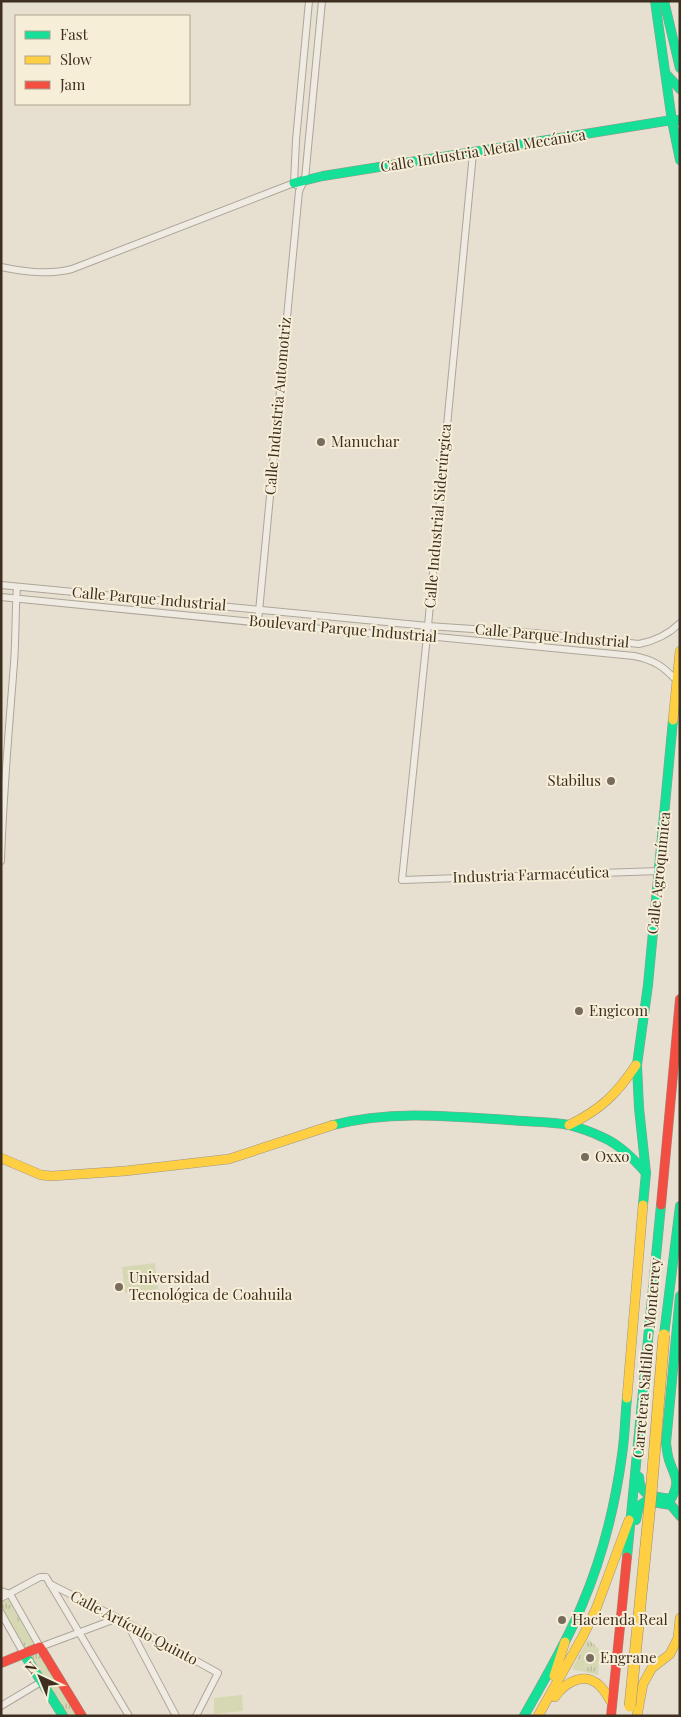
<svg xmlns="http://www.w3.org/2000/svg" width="681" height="1717" font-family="'Playfair Display',serif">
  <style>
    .grass { fill: url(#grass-tufts) }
    .pitch { fill: #d6d7b3 }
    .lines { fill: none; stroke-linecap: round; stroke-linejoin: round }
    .street-casing { stroke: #ada599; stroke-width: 8 }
    .fast-casing { stroke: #9c958a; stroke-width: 10 }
    .slow-casing { stroke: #9c958a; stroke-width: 10 }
    .jam-casing { stroke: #9c958a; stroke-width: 10 }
    .street { stroke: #efebe3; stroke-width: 6 }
    .fast { stroke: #16e098; stroke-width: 9 }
    .slow { stroke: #ffcf43; stroke-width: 9 }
    .jam { stroke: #f24e42; stroke-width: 9 }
    .slow-bridge-casing { stroke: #928b80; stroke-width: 12; stroke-linecap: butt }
    .slow-bridge { stroke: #ffcf43; stroke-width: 11 }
    .poi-dot { fill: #786c5e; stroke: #f7eed8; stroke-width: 2 }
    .labels { text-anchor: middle; stroke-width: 4; stroke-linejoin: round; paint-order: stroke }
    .street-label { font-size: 15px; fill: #3d2e20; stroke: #f7eed8 }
    .poi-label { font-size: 15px; fill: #3d2e20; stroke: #f7eed8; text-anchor: start }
  </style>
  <defs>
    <pattern id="grass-tufts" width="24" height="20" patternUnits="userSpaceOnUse" patternTransform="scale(1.25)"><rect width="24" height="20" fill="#d6d7b3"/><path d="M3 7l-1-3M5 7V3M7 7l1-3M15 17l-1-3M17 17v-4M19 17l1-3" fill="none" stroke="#b9b99a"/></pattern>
  </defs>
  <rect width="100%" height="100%" fill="#e7e0d1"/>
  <g class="grass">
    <polygon points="8,1599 34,1645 25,1648 1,1605 1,1603"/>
    <polygon points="588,1639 600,1650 598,1675 572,1669"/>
    <polygon points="39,1653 78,1716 66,1716 30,1656"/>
  </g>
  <g class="pitch">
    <polygon points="155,1263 158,1289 125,1293 122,1267"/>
    <polygon points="242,1695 243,1711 214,1714 214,1698"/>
  </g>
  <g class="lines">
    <g class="street-casing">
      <g id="street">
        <polyline points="473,153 427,636 402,880 659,871"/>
        <polyline points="296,185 294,183 296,140 309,1"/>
        <path d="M1 267C26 272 48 275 72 269L294 183"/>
        <path d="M1 585 428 626 534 633 639 644C654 641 669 634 680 623"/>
        <path d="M1 597 363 633 427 636 634 656C654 660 663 666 677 681"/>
        <polyline points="258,622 299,191 305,179 322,1"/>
        <path d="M1 861C3 795 9 729 14 663 16 638 15 612 17 587"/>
        <polyline points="50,1584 118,1618 218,1673 196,1716"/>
        <polyline points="1,1591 10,1594 40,1647 118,1618"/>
        <polyline points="1,1598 40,1577 46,1577 129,1716"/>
        <polyline points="1,1613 24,1654"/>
        <polyline points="128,1625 176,1716"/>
        <polyline points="1,1706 41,1682"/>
      </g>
    </g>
    <g class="fast-casing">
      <g id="fast">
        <polyline points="655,1 672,121 680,160"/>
        <polyline points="664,1 680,68"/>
        <polyline points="666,74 680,89"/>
        <polyline points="672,120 680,120"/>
        <polyline points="294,183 323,176 672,120"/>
        <polyline points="677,681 680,686"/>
        <polyline points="675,708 680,709"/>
        <path d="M333 1125C390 1110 450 1116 508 1120 528 1122 550 1121 569 1125 580 1128 592 1132 602 1137 619 1144 634 1159 646 1173"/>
        <polyline points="643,1205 646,1173 639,1108 637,1065 648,985 673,720"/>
        <polyline points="664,1335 680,1206"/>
        <path d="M639 1477C639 1496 655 1497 671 1499 681 1480 675 1478 669 1460 667 1454 667 1449 666 1443L680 1296"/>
        <polyline points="636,1520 639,1506 646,1501 671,1505 680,1516"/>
        <polyline points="627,1557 661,1205"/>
        <polyline points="24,1654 63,1716"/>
        <path d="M524 1716C544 1680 566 1644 582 1605 602 1558 615 1506 622 1455 625 1436 625 1417 627 1398"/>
      </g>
    </g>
    <g class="slow-casing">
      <g id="slow">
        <polyline points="673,720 680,651"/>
        <path d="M569 1125C600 1110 617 1094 636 1065"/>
        <polyline points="1,1158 41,1175 52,1176 125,1171 229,1159 333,1125"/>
        <polyline points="627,1398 643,1205"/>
        <polyline points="554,1676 565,1642"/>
        <path d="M555 1697C565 1682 585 1671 600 1686 605 1691 608 1697 612 1703"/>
        <polyline points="538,1716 583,1636 596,1609 629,1520"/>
        <polyline points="637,1716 643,1684 652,1668 670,1654 678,1638 680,1618"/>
      </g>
    </g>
    <g class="jam-casing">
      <g id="jam">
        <polyline points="661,1205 680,999"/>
        <polyline points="1,1663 40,1647 82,1716"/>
        <polyline points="611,1716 627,1557"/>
      </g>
    </g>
    <use href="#street" class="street"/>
    <use href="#fast" class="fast"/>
    <use href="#slow" class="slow"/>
    <use href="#jam" class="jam"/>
    <g class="slow-bridge-casing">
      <polyline id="slow-bridge" points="630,1706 651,1494 664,1335"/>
    </g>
    <use href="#slow-bridge" class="slow-bridge"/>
  </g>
  <g class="poi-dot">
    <circle cx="321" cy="442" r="5"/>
    <circle cx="611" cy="781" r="5"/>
    <circle cx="579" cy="1011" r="5"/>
    <circle cx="585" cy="1157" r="5"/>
    <circle cx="119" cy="1287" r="5"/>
    <circle cx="562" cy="1620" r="5"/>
    <circle cx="590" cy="1658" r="5"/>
  </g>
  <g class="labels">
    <g class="street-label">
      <text transform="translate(483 151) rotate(-9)" y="5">Calle Industria Metal Mecánica</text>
      <text transform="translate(278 406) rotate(-85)" y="5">Calle Industria Automotriz</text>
      <text transform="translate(438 516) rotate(-85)" y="5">Calle Industrial Siderúrgica</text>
      <text transform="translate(149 599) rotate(5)" y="5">Calle Parque Industrial</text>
      <text transform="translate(343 629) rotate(5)" y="5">Boulevard Parque Industrial</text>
      <text transform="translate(552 636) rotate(5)" y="5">Calle Parque Industrial</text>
      <text transform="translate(659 873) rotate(-84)" y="5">Calle Agroquímica</text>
      <text transform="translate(531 875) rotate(-2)" y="5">Industria Farmacéutica</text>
      <text transform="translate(647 1358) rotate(-85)" y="5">Carretera Saltillo - Monterrey</text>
      <text transform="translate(134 1628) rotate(28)" y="5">Calle Artículo Quinto</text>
    </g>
    <g class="poi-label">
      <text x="331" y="447">Manuchar</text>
      <text x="601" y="786" text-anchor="end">Stabilus</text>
      <text x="589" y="1016">Engicom</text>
      <text x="595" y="1162">Oxxo</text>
      <text x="129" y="1283">Universidad<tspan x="129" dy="17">Tecnológica de Coahuila</tspan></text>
      <text x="572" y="1625">Hacienda Real</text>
      <text x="600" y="1663">Engrane</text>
    </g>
  </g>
  <rect width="681" height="1717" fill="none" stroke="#3d2e20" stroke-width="5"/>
  <rect x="15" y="15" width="175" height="90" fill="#f7eed8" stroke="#ada18e"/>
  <rect x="25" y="31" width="25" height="8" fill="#16e098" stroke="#ada18e"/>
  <text x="60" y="40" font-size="15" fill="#3d2e20">Fast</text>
  <rect x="25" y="56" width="25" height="8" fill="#ffcf43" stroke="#ada18e"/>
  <text x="60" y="65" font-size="15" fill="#3d2e20">Slow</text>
  <rect x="25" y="81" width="25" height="8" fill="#f24e42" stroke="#ada18e"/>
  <text x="60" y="90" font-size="15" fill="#3d2e20">Jam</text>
  <g transform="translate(40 1677) rotate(316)" stroke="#f7eed8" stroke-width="4" paint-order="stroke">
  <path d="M0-4L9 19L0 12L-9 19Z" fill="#3d2e20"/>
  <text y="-8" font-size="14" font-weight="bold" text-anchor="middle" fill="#3d2e20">N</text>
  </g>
</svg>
